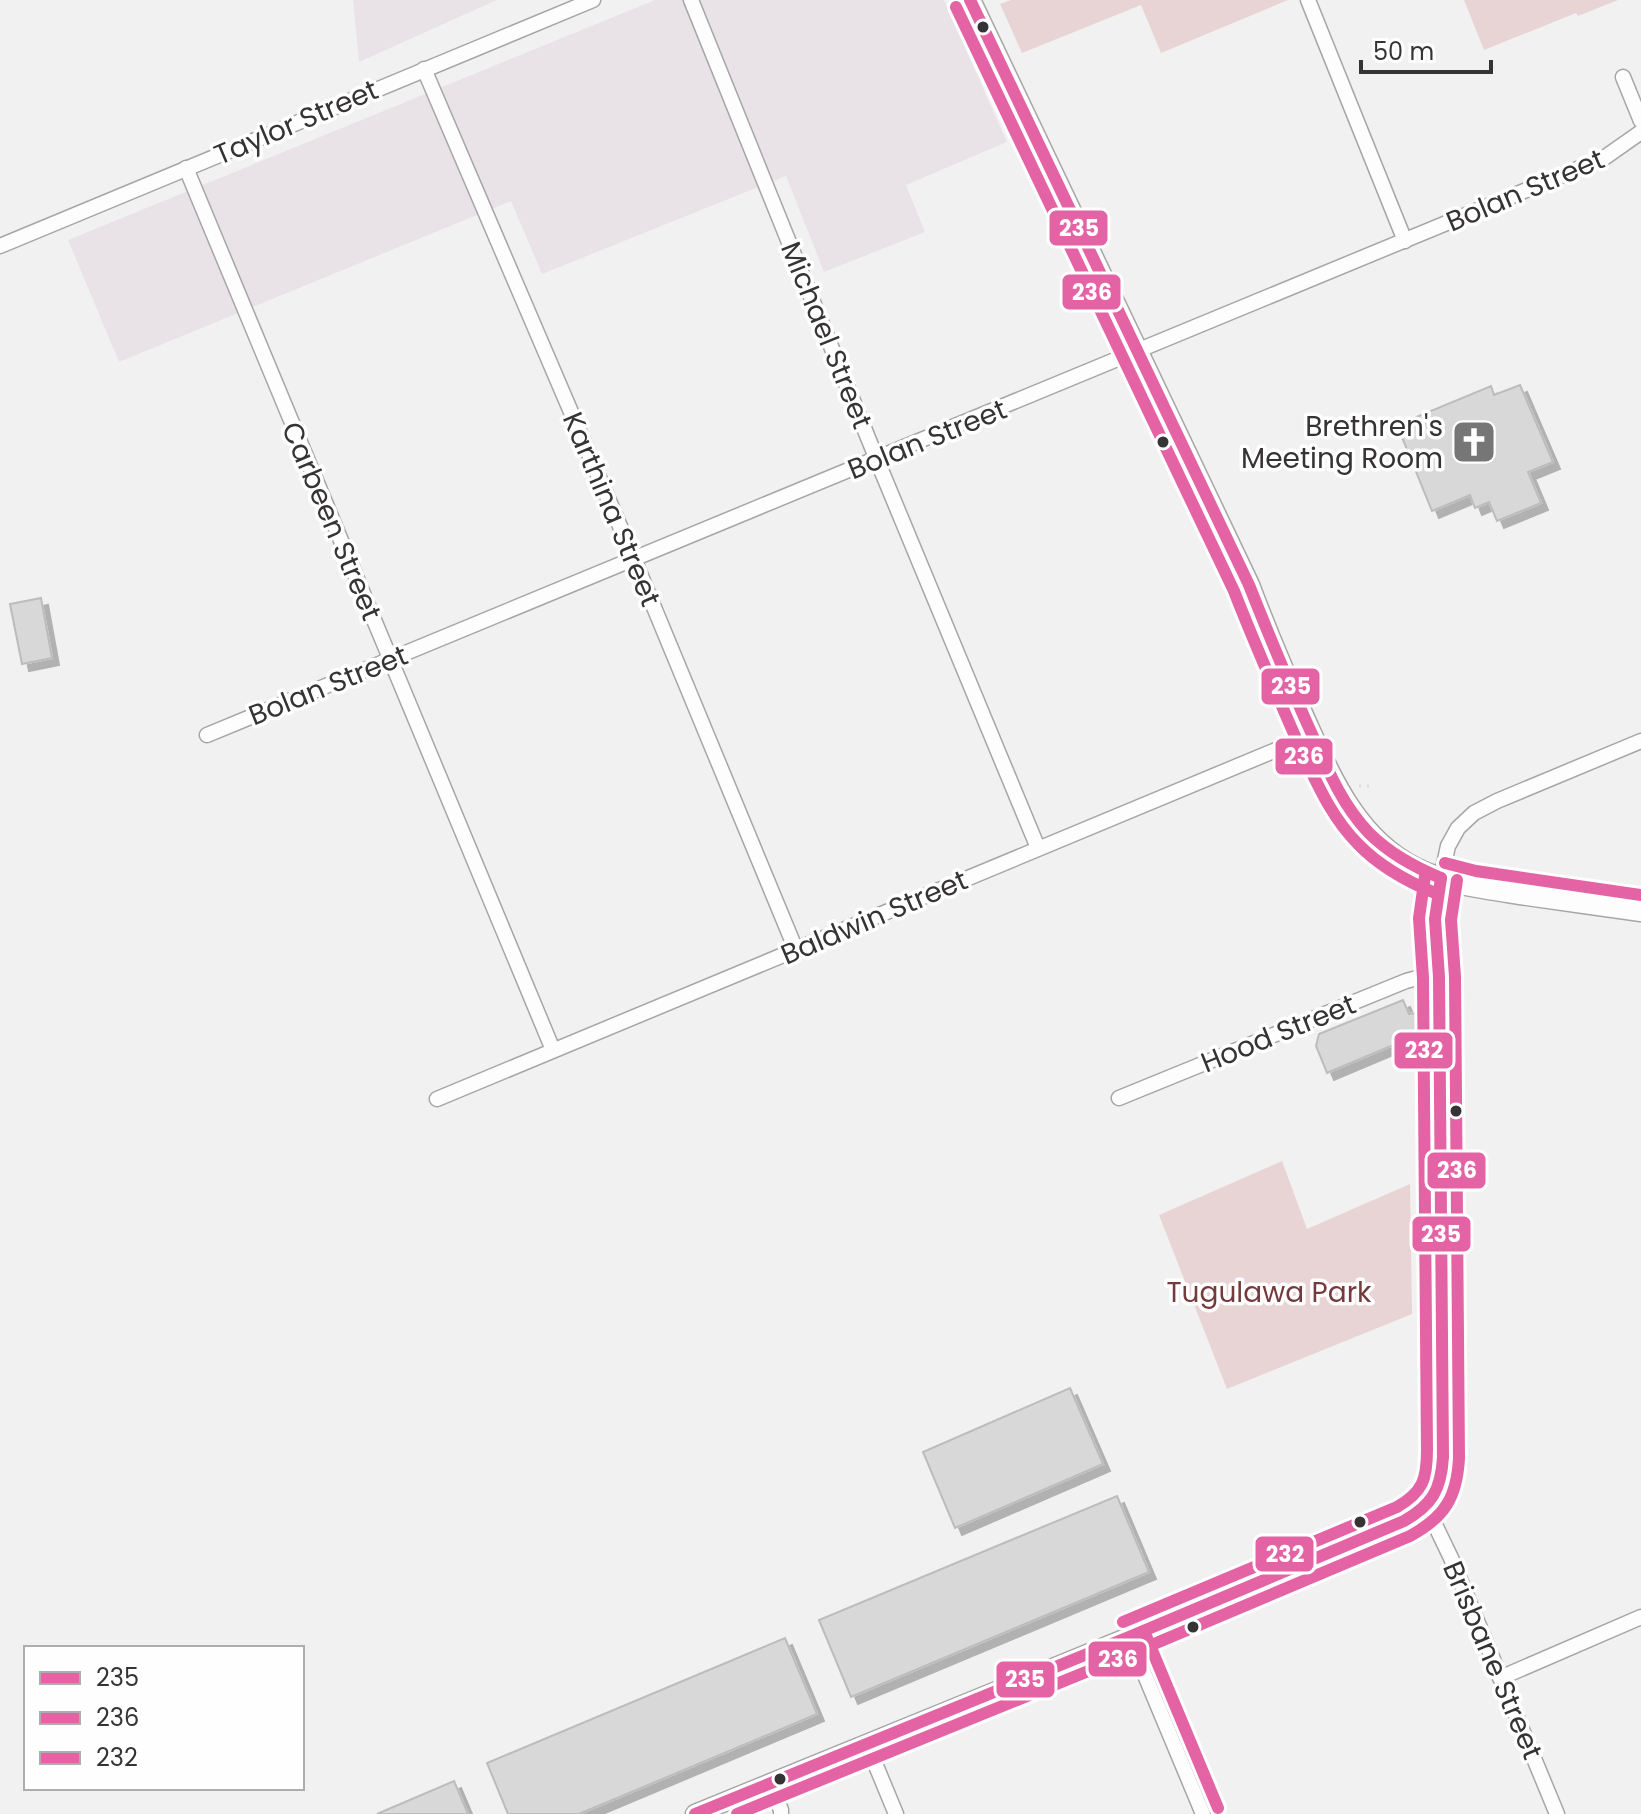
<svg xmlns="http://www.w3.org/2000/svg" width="1641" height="1814" font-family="Poppins,sans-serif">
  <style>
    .built { fill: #e9e3e7 }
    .green { fill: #e8d4d4 }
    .building { fill: #d8d8d8; stroke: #bdbcbd; stroke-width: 2; filter: url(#shadow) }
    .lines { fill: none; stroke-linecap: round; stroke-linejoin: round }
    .minor-casing { stroke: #a7a6a7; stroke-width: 17 }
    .tertiary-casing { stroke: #a7a6a7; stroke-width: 21 }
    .secondary-casing { stroke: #a7a6a7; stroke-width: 23 }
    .path { stroke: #dddcdc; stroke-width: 3; stroke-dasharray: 2 6; stroke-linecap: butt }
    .minor { stroke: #fdfdfd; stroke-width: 14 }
    .tertiary { stroke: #fdfdfd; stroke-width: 18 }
    .secondary { stroke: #fdfdfd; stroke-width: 20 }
    .bus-1-casing { stroke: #fffeff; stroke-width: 18 }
    .bus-2-casing { stroke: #fffeff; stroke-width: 18 }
    .bus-3-casing { stroke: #fffeff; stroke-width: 18 }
    .bus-1 { stroke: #e463a4; stroke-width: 12 }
    .bus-2 { stroke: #e463a4; stroke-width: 12 }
    .bus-3 { stroke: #e463a4; stroke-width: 12 }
    .bus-dot { fill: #353334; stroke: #fffeff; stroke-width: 3 }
    .labels { text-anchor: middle; stroke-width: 7; stroke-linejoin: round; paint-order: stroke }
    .street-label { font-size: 28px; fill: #353334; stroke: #fffeff }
    .poi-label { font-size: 28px; fill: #353334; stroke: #fffeff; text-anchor: end }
    .park-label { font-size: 28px; fill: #733b3b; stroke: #fffeff }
    .line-badge { stroke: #fffeff; stroke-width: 3 }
    .badge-label { font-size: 22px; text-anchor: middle; font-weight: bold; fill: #fff }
  </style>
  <defs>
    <filter id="shadow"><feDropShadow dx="7" dy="7" stdDeviation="0" flood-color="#0004"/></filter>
  </defs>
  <rect width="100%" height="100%" fill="#f2f1f2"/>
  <g class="built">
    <polygon points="353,0 497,0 359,62"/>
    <polygon points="655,0 944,0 1007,142 906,185 925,232 824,272 786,176 542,274 511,201 119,362 68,240"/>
  </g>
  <g class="green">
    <polygon points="1011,0 1288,0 1161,53 1141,5 1022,53 1000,4"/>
    <polygon points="1464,0 1618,0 1578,16 1576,13 1484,50"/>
    <polygon points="1282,1161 1307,1229 1410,1184 1412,1314 1227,1389 1159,1215"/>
  </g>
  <g class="building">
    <polygon points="1520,385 1553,462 1528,472 1541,503 1497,521 1489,502 1475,508 1470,495 1432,511 1397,425 1491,386 1494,395"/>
    <polygon points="41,598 52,658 22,664 10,604"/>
    <polygon points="1403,1000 1409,1014 1423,1013 1423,1037 1412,1037 1327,1073 1316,1046 1319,1034"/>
    <polygon points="1070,1388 1103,1464 955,1528 923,1452"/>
    <polygon points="1117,1496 1149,1572 851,1697 819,1620"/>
    <polygon points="785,1638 817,1714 579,1814 508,1814 487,1763"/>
    <polygon points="454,1781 468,1814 377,1814"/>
  </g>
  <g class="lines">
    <g class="minor-casing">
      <g id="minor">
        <polyline points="691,0 877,460 1038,848"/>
        <polyline points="1308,0 1405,241"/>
        <polyline points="424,69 634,559 796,950"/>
        <polyline points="1623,77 1641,121"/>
        <polyline points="186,168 553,1050"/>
        <polyline points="0,246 593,0"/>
        <polyline points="207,735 1604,158 1641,132"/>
        <polyline points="1441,878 1448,846 1458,828 1474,813 1497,801 1641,741"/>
        <polyline points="1119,1098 1406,981 1421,977 1439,977"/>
        <polyline points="437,1099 1312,735"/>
        <polyline points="1426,1506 1451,1558 1557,1814"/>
        <polyline points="1129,1637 1203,1814"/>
        <polyline points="1500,1678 1641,1617"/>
        <polyline points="867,1744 896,1814"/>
        <polyline points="770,1783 781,1810 781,1814"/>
      </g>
    </g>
    <g class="tertiary-casing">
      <path id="tertiary" d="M695 1814 1129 1637 1404 1521C1411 1517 1420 1512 1426 1506 1441 1492 1443 1469 1443 1450L1439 977 1435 919 1441 878"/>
    </g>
    <g class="secondary-casing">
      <path id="secondary" d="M970 0 1249 585C1266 630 1285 675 1305 720 1331 777 1355 837 1415 868 1449 885 1489 889 1527 895 1565 900 1603 906 1641 911"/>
    </g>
    <polyline class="path" points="1359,786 1369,786"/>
    <use href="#minor" class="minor"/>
    <use href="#tertiary" class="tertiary"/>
    <use href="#secondary" class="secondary"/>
    <g class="bus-1-casing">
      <g id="bus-1">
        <path d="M970 0 1249 585C1270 638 1292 691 1316 743 1330 775 1344 807 1369 833 1389 853 1414 867 1441 878"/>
        <path d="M695 1814 1129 1637 1404 1521C1432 1505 1441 1490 1443 1457L1439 977 1435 919 1441 878"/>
      </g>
    </g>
    <g class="bus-2-casing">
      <g id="bus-2">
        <path d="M956 7 1234 591C1255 645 1278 697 1301 750 1317 783 1331 817 1358 844 1379 866 1406 881 1435 893"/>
        <path d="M737 1814 1135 1652 1410 1536C1445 1517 1457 1497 1459 1458L1455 977 1451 920 1457 880"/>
      </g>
    </g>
    <g class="bus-3-casing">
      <g id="bus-3">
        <polyline points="1445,863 1476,871 1641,895"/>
        <path d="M1123 1622 1397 1507C1423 1492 1427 1479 1427 1450L1423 978 1419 918 1425 876"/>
        <polyline points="1144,1631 1218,1808"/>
      </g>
    </g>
    <use href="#bus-1" class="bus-1"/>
    <use href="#bus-2" class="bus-2"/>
    <use href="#bus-3" class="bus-3"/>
  </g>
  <defs>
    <g id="church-square" transform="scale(2.3)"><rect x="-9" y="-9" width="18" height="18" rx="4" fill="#777676" stroke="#fffeff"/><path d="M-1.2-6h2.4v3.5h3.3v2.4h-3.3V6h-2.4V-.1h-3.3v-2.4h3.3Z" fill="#fff"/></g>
  </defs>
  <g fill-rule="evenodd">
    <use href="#church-square" x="1474" y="442"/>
  </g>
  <g class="bus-dot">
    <circle cx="983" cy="27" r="7"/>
    <circle cx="1163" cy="442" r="7"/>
    <circle cx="1456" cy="1111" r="7"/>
    <circle cx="1360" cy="1522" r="7"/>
    <circle cx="1193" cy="1627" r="7"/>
    <circle cx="780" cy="1779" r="7"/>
  </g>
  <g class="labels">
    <g class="street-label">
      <text transform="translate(296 122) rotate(-23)" y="10">Taylor Street</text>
      <text transform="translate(1525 190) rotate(-23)" y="10">Bolan Street</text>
      <text transform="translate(827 335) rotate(68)" y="10">Michael Street</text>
      <text transform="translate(927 439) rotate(-22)" y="10">Bolan Street</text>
      <text transform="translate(612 509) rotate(67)" y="10">Karthina Street</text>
      <text transform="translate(332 521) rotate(67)" y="10">Carbeen Street</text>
      <text transform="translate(328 685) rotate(-22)" y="10">Bolan Street</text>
      <text transform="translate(874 917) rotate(-23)" y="10">Baldwin Street</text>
      <text transform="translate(1278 1033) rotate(-22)" y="10">Hood Street</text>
      <text transform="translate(1493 1660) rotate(67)" y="10">Brisbane Street</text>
    </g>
    <g class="poi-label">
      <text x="1443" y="436">Brethren's<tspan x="1443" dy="32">Meeting Room</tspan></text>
    </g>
    <g class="park-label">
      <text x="1269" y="1302">Tugulawa Park</text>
    </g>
  </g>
  <g class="line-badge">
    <rect x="1048" y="209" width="61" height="38" rx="8" fill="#e463a4"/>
    <rect x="1061" y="273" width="61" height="38" rx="8" fill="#e463a4"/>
    <rect x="1260" y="667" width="61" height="39" rx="8" fill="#e463a4"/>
    <rect x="1274" y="737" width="60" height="39" rx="8" fill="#e463a4"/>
    <rect x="1393" y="1031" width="61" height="39" rx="8" fill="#e463a4"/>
    <rect x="1426" y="1151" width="61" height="39" rx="8" fill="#e463a4"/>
    <rect x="1411" y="1215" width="61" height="38" rx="8" fill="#e463a4"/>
    <rect x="1254" y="1535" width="61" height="38" rx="8" fill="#e463a4"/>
    <rect x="1087" y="1640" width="61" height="38" rx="8" fill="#e463a4"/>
    <rect x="995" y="1660" width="61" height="39" rx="8" fill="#e463a4"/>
  </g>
  <g class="badge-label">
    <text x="1079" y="236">235</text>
    <text x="1092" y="300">236</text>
    <text x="1291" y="694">235</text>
    <text x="1304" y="764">236</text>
    <text x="1424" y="1058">232</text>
    <text x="1457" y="1178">236</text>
    <text x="1441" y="1242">235</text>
    <text x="1285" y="1562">232</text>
    <text x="1118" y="1667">236</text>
    <text x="1025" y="1687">235</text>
  </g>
  <rect x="24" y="1646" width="280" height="144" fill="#fffeff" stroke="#aeadae" stroke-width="2"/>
  <rect x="40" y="1672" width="40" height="12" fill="#e463a4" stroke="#aeadae" stroke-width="2"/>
  <text x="96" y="1686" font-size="24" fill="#353334">235</text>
  <rect x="40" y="1712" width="40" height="12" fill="#e463a4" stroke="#aeadae" stroke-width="2"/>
  <text x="96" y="1726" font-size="24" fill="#353334">236</text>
  <rect x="40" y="1752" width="40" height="12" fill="#e463a4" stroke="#aeadae" stroke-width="2"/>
  <text x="96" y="1766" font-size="24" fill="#353334">232</text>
  <path d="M1361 60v12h130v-12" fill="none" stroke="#353334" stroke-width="4"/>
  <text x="1373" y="60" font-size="24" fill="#353334" stroke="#fffeff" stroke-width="6" paint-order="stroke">50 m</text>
</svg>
